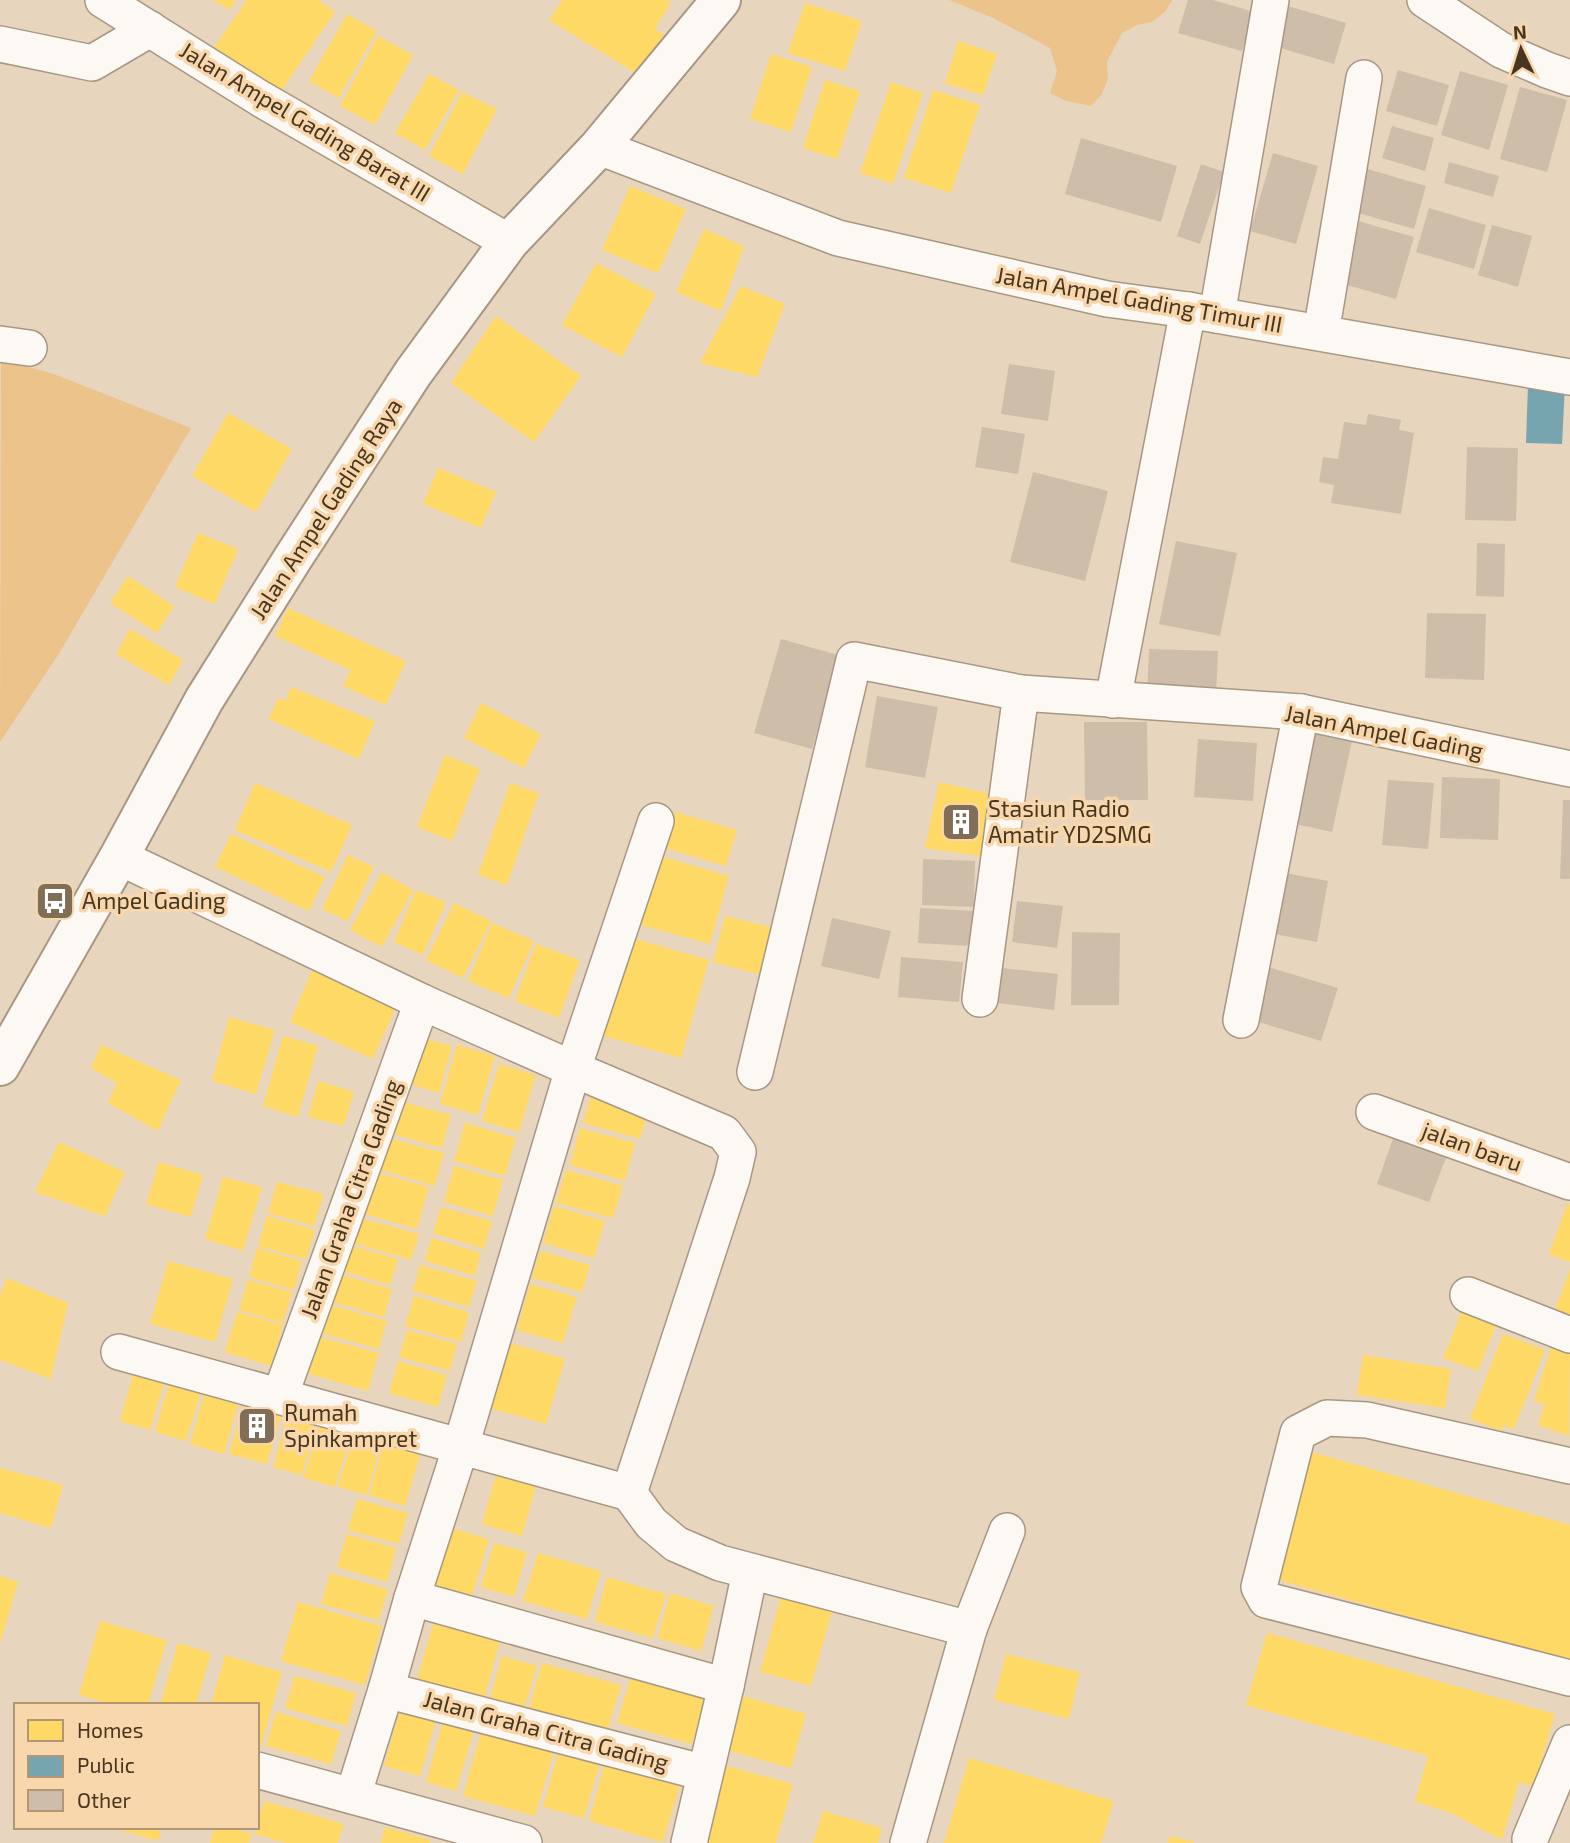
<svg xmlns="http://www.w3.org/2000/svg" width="1570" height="1843" font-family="'Exo 2',sans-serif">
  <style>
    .green { fill: #edc38c }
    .homes { fill: #ffd966 }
    .public { fill: #76a5af }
    .building { fill: #cebda9 }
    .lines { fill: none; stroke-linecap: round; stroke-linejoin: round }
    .street-casing { stroke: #a79783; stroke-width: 38 }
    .secondary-casing { stroke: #a79783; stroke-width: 42 }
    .street { stroke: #fcf9f5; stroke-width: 35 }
    .secondary { stroke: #fcf9f5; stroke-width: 38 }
    .labels { text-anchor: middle; stroke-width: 7; stroke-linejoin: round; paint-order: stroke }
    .street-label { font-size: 23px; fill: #483720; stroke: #f9d7ac }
    .poi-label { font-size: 23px; fill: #483720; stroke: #f9d7ac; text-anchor: start }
  </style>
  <rect width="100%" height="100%" fill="#e8d5be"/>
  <g class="green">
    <polygon points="949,0 1172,0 1165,12 1152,22 1137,25 1122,33 1107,62 1108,78 1102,94 1091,106 1066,101 1050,93 1057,71 1050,48 993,18"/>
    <polygon points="1,359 54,374 191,428 60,652 0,742"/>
  </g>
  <g class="homes">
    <polygon points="212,0 236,0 230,10"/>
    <polygon points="247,0 318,0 335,12 280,93 213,49"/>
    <polygon points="562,0 666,0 671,3 655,29 664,35 639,75 549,20"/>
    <polygon points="805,3 862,21 845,71 788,53"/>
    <polygon points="347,14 377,31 339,98 309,81"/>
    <polygon points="378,36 413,55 375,125 340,106"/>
    <polygon points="958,41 997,54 983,95 945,83"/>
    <polygon points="771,54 812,67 791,132 750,119"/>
    <polygon points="429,74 459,90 425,150 395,133"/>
    <polygon points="825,80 860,91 837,159 803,148"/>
    <polygon points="891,82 923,93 893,184 860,173"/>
    <polygon points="933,90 980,105 951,193 904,178"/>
    <polygon points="462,92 497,109 463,174 429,156"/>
    <polygon points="630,186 686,209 658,273 602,250"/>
    <polygon points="704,229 744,246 721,311 676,292"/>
    <polygon points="596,263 656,294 622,357 562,325"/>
    <polygon points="741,286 785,304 757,377 700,363"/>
    <polygon points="496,316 581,376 534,442 451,383"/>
    <polygon points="228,413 292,449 256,512 192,476"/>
    <polygon points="438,468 496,492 481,528 423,504"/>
    <polygon points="198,533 238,549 215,604 175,587"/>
    <polygon points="128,576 174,606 157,633 110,603"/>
    <polygon points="288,608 406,661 386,705 343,686 351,670 275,636"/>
    <polygon points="130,629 183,660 169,685 116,654"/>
    <polygon points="291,687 375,721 359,759 269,719 278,698 286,701"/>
    <polygon points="481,703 541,734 524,768 464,738"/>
    <polygon points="445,755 480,769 452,841 417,827"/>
    <polygon points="939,782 995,795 986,857 925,848"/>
    <polygon points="255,783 352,825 331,872 235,830"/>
    <polygon points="510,783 539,793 507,885 478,875"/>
    <polygon points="675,812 737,830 726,866 665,848"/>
    <polygon points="231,834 325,877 309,911 215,867"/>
    <polygon points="348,855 374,867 348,921 322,909"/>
    <polygon points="656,855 729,876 710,944 637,924"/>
    <polygon points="382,872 413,890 382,947 350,930"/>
    <polygon points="416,890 446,902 423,955 394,942"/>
    <polygon points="454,903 491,921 463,978 426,960"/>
    <polygon points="725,916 786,931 774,978 713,962"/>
    <polygon points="492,923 534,941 509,998 468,981"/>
    <polygon points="632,938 709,960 681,1058 603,1036"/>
    <polygon points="536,944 580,960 559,1018 515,1001"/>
    <polygon points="314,966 398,1002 373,1059 290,1022"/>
    <polygon points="229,1017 275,1030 256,1094 212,1081"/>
    <polygon points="283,1036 318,1046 298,1117 263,1106"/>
    <polygon points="416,1036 452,1046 439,1093 403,1082"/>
    <polygon points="101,1045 181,1080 158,1131 108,1103 117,1083 91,1068"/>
    <polygon points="457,1045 495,1056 478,1115 440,1104"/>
    <polygon points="499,1064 536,1075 519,1132 482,1121"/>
    <polygon points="318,1081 354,1092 344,1126 308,1117"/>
    <polygon points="593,1089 650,1105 640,1139 583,1123"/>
    <polygon points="389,1098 451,1115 442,1148 379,1130"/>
    <polygon points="465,1123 516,1138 505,1176 454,1161"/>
    <polygon points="580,1128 635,1143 625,1181 570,1165"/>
    <polygon points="378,1135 444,1153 435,1186 368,1166"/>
    <polygon points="59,1142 125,1172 105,1216 35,1192"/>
    <polygon points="159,1162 203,1175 191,1217 146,1204"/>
    <polygon points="454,1166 503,1180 493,1216 444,1202"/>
    <polygon points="363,1169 429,1187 417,1229 351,1210"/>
    <polygon points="566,1170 623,1186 613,1218 556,1203"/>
    <polygon points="223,1177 262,1187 243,1251 205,1239"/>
    <polygon points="277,1182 324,1194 314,1226 268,1213"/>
    <polygon points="1567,1204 1570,1205 1570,1262 1549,1254"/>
    <polygon points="554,1206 605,1221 594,1258 543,1243"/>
    <polygon points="441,1207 492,1221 484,1249 433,1233"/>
    <polygon points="350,1215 419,1234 411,1260 343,1240"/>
    <polygon points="267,1216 315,1230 306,1259 258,1246"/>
    <polygon points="431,1238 481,1253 475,1276 425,1261"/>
    <polygon points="342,1243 398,1259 390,1285 335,1269"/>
    <polygon points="257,1248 302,1261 294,1290 249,1277"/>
    <polygon points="540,1251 590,1265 582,1292 532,1278"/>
    <polygon points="168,1261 233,1279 215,1342 150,1324"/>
    <polygon points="420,1265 477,1281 469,1307 413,1291"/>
    <polygon points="1570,1269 1570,1318 1554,1312"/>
    <polygon points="331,1272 392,1289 384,1317 323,1299"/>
    <polygon points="7,1278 68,1303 51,1379 0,1360 0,1296"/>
    <polygon points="248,1280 292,1292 283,1323 239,1310"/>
    <polygon points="530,1284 577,1297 563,1343 517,1330"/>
    <polygon points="414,1296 469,1312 461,1342 405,1326"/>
    <polygon points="324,1303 387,1321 379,1349 316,1332"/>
    <polygon points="1464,1305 1499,1318 1478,1371 1443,1358"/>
    <polygon points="237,1312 283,1325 271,1366 225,1352"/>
    <polygon points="407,1330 457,1344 450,1371 399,1357"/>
    <polygon points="1503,1334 1545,1350 1514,1429 1504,1425 1502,1431 1470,1419"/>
    <polygon points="316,1336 379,1353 368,1391 306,1373"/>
    <polygon points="1554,1338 1570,1343 1569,1436 1538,1425 1545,1405 1534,1401"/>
    <polygon points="509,1343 565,1359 546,1424 489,1408"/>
    <polygon points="1363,1355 1451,1369 1445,1408 1357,1395"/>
    <polygon points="137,1361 168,1369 150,1430 120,1421"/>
    <polygon points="398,1361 447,1375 438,1407 389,1393"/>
    <polygon points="173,1369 205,1378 186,1441 155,1432"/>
    <polygon points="208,1381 242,1390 224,1454 190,1444"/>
    <polygon points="248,1388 286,1399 267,1464 229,1454"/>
    <polygon points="291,1404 320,1412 302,1475 273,1467"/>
    <polygon points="323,1412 355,1421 335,1487 304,1478"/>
    <polygon points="356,1428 383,1436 367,1495 338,1487"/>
    <polygon points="386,1435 423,1445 405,1506 369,1495"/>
    <polygon points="1311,1452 1570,1525 1570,1662 1275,1579"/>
    <polygon points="0,1468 63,1485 51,1528 0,1513"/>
    <polygon points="498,1468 538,1479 522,1536 482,1524"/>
    <polygon points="357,1499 408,1513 399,1544 348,1530"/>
    <polygon points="448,1527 489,1539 470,1603 430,1592"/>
    <polygon points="347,1534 396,1548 387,1582 337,1567"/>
    <polygon points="494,1543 527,1552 514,1597 481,1587"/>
    <polygon points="538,1553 601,1571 587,1619 523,1601"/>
    <polygon points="330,1573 388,1589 379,1620 321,1604"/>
    <polygon points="0,1576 18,1582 1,1641 0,1641"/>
    <polygon points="607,1577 666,1594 653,1638 595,1622"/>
    <polygon points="670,1593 714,1606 701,1651 658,1638"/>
    <polygon points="782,1594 833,1608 811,1686 760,1672"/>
    <polygon points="298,1602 382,1626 365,1685 281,1661"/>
    <polygon points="100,1621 167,1640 148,1705 114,1705 79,1695"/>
    <polygon points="434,1622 500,1641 481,1710 414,1690"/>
    <polygon points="1267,1633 1555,1714 1534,1786 1519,1782 1502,1840 1449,1812 1415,1802 1428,1756 1246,1705"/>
    <polygon points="178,1643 211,1653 196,1705 160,1705"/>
    <polygon points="1006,1654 1080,1672 1069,1719 994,1700"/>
    <polygon points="225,1655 282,1672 261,1747 257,1746 257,1705 211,1705"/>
    <polygon points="502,1656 537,1666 523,1712 489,1702"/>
    <polygon points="542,1663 621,1685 607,1732 529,1709"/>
    <polygon points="632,1673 706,1694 692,1744 617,1723"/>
    <polygon points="295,1676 356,1693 347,1726 285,1708"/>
    <polygon points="742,1696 806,1714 791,1768 726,1750"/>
    <polygon points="402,1703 438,1713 420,1776 384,1766"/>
    <polygon points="276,1712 341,1731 331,1764 266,1746"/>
    <polygon points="444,1718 475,1727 456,1791 426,1782"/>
    <polygon points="483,1725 556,1745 535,1816 463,1796"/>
    <polygon points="560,1747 601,1759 584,1818 543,1807"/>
    <polygon points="969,1758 1114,1801 1101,1843 944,1843"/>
    <polygon points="606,1759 681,1781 663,1842 589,1821"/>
    <polygon points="723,1765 793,1784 776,1843 701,1843"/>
    <polygon points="264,1801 344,1824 338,1843 286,1843 255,1834"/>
    <polygon points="823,1811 882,1828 878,1843 813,1843"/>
    <polygon points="121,1827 162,1827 158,1841 120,1830"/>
    <polygon points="215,1827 227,1827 252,1834 249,1843 210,1843"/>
    <polygon points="385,1827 430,1840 430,1843 381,1843"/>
    <polygon points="1170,1836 1194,1842 1194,1843 1168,1843"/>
  </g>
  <polygon class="public" points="1528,384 1565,385 1562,444 1526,443"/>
  <g class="building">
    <polygon points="1188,0 1213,0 1254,12 1242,51 1178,33"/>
    <polygon points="1288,6 1346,23 1334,64 1277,47"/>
    <polygon points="1398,70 1449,85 1437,126 1386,111"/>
    <polygon points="1460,71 1508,85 1489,150 1441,135"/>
    <polygon points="1520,87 1567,100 1547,172 1500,159"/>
    <polygon points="1392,126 1434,138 1425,171 1382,158"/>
    <polygon points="1081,138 1177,166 1161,222 1065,194"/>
    <polygon points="1273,153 1318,166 1296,244 1250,231"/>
    <polygon points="1449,162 1499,176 1493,197 1444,183"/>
    <polygon points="1201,164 1224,172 1200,244 1177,236"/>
    <polygon points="1364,168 1426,186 1414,229 1351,211"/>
    <polygon points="1429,208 1486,225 1474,269 1416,252"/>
    <polygon points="1351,219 1414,237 1396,299 1333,281"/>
    <polygon points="1492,225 1532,236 1518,287 1478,275"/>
    <polygon points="1009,364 1055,371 1048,421 1001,414"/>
    <polygon points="1368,414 1401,420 1399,430 1414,433 1401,514 1331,503 1334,485 1319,482 1323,457 1338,459 1344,422 1366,425"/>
    <polygon points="982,427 1025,434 1018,474 975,467"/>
    <polygon points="1467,447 1518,448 1516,521 1465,520"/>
    <polygon points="1033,472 1108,491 1085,581 1010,562"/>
    <polygon points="1176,541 1237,553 1220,636 1159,624"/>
    <polygon points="1477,543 1505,544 1504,597 1476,596"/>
    <polygon points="1427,613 1486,614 1484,680 1425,678"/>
    <polygon points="781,639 838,655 812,749 754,733"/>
    <polygon points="1149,649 1218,651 1216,695 1147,693"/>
    <polygon points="877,696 938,707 925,778 865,767"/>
    <polygon points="1084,722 1147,722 1148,800 1085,800"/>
    <polygon points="1306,731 1352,741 1332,832 1286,822"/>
    <polygon points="1198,739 1257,743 1253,801 1194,797"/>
    <polygon points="1442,777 1500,779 1498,840 1440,838"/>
    <polygon points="1388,780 1434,783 1428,849 1382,845"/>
    <polygon points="1563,800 1570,800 1570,879 1560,879"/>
    <polygon points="923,859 975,861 974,907 922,905"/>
    <polygon points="1275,871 1328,881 1317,942 1263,932"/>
    <polygon points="1017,901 1063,906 1057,948 1012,942"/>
    <polygon points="920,908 976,911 973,946 918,943"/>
    <polygon points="832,918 891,931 879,979 821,966"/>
    <polygon points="1072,932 1120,933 1119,1005 1071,1005"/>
    <polygon points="901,957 963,962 959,1002 898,997"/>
    <polygon points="1268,967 1338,988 1321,1041 1252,1020"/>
    <polygon points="1002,968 1058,974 1054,1010 998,1003"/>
    <polygon points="1394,1136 1447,1155 1429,1202 1377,1184"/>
  </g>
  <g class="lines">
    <g class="street-casing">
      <g id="street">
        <polyline points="103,0 261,99 509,242"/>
        <polyline points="1425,0 1501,50 1547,70 1570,78"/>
        <polyline points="0,44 92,63 150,29"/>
        <polyline points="599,147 838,238 1107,299 1188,310 1570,377"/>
        <polyline points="1217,315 1271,0"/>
        <polyline points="1321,333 1364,78"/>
        <polyline points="0,344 29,348"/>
        <polyline points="1113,700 1188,310"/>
        <polyline points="119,857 422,1002 573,1069 461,1446 412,1598 386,1690 353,1796"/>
        <polyline points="980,999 1021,693"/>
        <polyline points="1241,1020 1301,712"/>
        <polyline points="755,1072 854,660 1021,693 1301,712 1570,769"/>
        <polyline points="1374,1112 1570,1182"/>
        <polyline points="1468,1295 1570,1335"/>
        <polyline points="119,1352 629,1493"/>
        <polyline points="280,1396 422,1002"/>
        <polyline points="1570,1466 1367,1420 1327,1418 1298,1433 1259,1587 1266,1600 1570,1678"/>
        <polyline points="629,1493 732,1178 738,1152 724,1133 573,1069 656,821"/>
        <polyline points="629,1493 651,1523 676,1544 720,1563 969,1629 1007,1531"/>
        <polyline points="412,1598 726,1686"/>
        <polyline points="386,1690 705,1773"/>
        <polyline points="257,1770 524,1843"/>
        <polyline points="1530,1839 1570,1743"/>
        <polyline points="689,1843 726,1686 747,1586"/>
        <polyline points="908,1843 969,1629"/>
      </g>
    </g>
    <g class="secondary-casing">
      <polyline id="secondary" points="0,1066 119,857 204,700 293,558 413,373 509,242 599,147 721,0"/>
    </g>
    <use href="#street" class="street"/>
    <use href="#secondary" class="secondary"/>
  </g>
  <defs>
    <g id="building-square" transform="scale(2.0125)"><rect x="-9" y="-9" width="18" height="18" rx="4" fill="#806e57" stroke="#f9d7ac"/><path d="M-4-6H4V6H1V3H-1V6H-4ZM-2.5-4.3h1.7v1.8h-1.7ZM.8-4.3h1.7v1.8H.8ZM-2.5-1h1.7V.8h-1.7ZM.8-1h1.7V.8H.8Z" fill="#fff"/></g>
    <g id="bus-square" transform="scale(2.0125)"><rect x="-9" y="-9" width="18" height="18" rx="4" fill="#806e57" stroke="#f9d7ac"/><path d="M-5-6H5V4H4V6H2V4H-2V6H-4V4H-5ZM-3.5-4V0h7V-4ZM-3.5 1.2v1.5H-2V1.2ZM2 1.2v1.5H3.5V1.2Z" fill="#fff"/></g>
  </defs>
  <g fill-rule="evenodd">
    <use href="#building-square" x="961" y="822"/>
    <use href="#bus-square" x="55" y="901"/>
    <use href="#building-square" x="257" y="1426"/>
  </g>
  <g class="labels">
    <g class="street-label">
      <text transform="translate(305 122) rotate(31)" y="8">Jalan Ampel Gading Barat III</text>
      <text transform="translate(1139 300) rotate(10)" y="8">Jalan Ampel Gading Timur III</text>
      <text transform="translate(326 509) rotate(-57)" y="8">Jalan Ampel Gading Raya</text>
      <text transform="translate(1384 732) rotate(11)" y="8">Jalan Ampel Gading</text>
      <text transform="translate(1472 1147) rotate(20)" y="8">jalan baru</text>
      <text transform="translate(351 1199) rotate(-70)" y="8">Jalan Graha Citra Gading</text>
      <text transform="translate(546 1731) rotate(15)" y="8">Jalan Graha Citra Gading</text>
    </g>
    <g class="poi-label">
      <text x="988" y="817">Stasiun Radio<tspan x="988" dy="26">Amatir YD2SMG</tspan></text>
      <text x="82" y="909">Ampel Gading</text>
      <text x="284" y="1421">Rumah<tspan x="284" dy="26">Spinkampret</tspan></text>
    </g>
  </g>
  <rect x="14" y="1703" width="245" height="126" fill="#f9d7ac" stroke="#b29774" stroke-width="2"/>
  <rect x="28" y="1720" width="35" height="21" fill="#ffd966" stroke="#b29774" stroke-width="2"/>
  <text x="77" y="1738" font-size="21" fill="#483720">Homes</text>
  <rect x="28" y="1756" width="35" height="21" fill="#76a5af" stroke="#b29774" stroke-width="2"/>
  <text x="77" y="1773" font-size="21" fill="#483720">Public</text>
  <rect x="28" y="1790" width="35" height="21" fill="#cebda9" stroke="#b29774" stroke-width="2"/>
  <text x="77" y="1808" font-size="21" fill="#483720">Other</text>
  <g transform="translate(1521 49) rotate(356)" stroke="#f9d7ac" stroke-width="5" paint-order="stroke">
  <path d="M0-5L12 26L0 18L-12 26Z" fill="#483720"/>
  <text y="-10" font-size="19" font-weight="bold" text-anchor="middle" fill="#483720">N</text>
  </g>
</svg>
